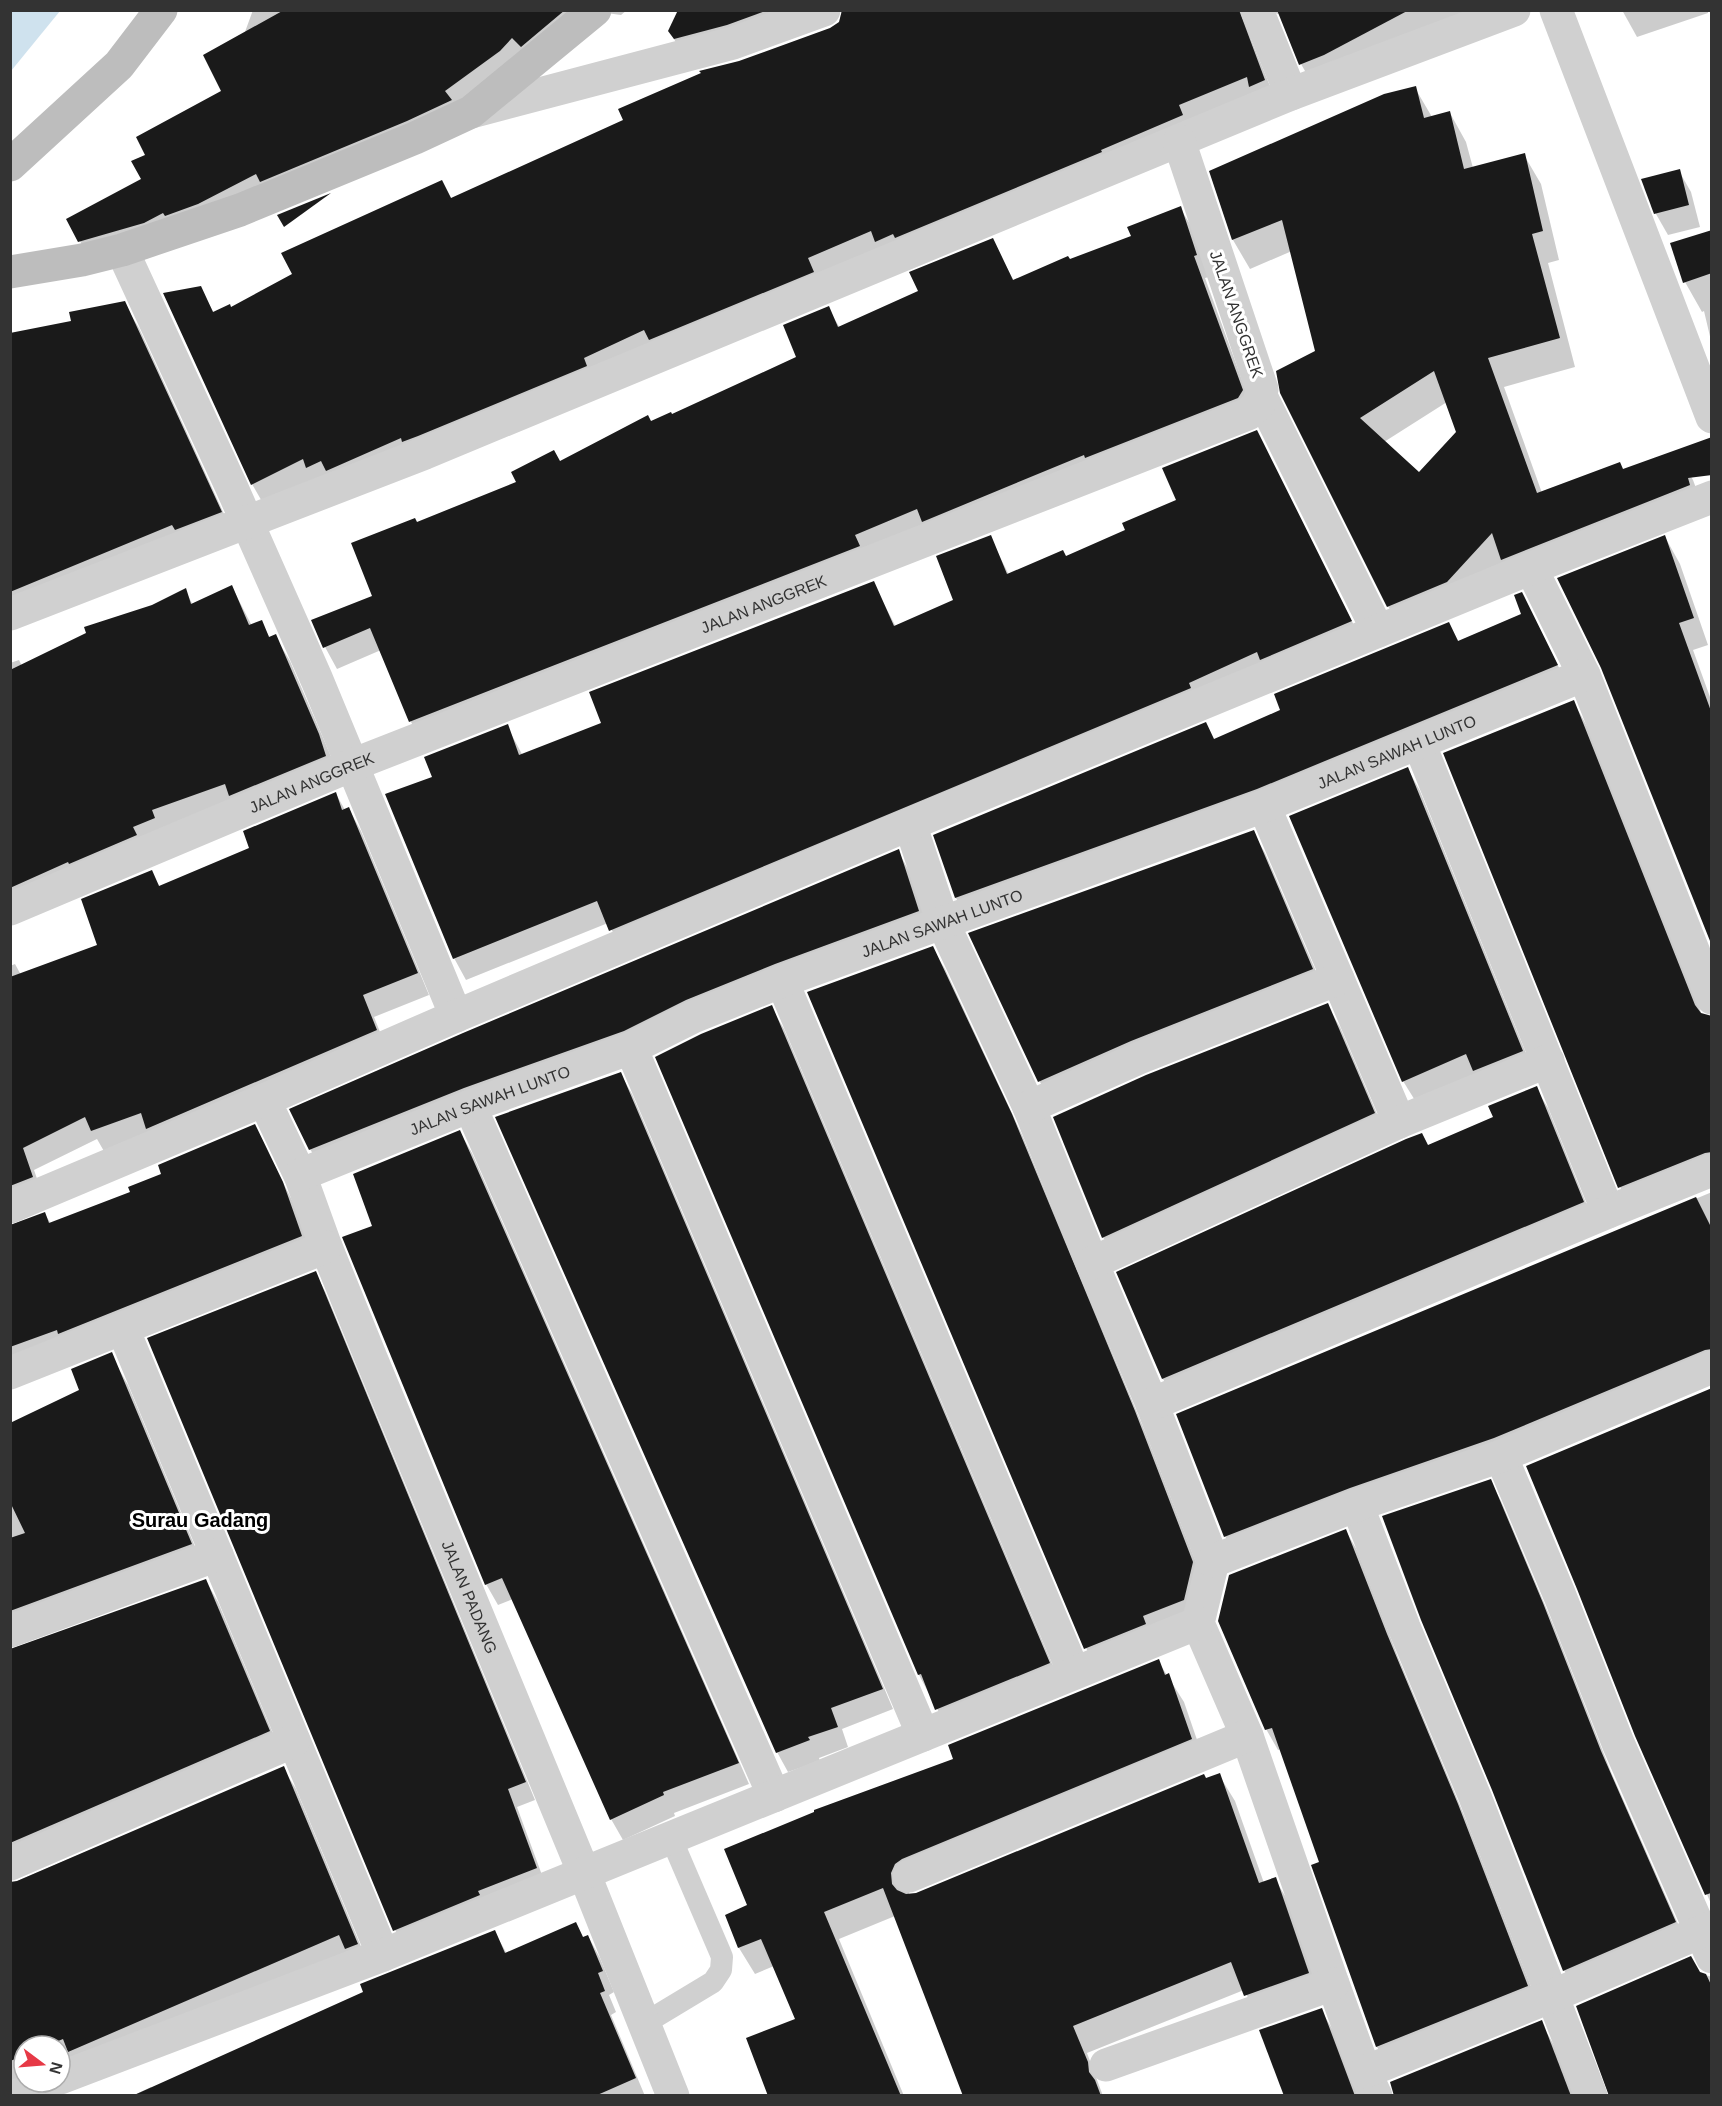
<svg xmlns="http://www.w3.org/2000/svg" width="1722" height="2106" font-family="Helvetica,sans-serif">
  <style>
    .water { fill: #cfe2ee }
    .shadow { fill: #0003; fill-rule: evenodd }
    .building { fill: #1a1a1a; fill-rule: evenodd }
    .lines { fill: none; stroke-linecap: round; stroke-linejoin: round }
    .lane { stroke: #d0d0d0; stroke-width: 22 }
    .street { stroke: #d0d0d0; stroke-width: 33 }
    .secondary { stroke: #bdbdbd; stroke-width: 33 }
    .labels { text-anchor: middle; stroke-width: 6; stroke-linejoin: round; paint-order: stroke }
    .street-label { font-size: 16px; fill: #333; stroke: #fff }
    .quarter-label { font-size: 20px; font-weight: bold; fill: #000; stroke: #fff }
  </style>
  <rect width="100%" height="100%" fill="#fff"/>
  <polygon class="water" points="11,10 60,11 11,71 10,11"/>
  <g class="shadow">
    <polygon points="253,10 627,10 621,15 606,13 458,114 92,263 80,241 143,180 147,155 223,92"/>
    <polygon points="680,10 853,10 845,14 840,12 682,52 669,31"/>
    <polygon points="971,10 1515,10 1313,85 1301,64 1281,15 1272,12 1250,29 1251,39 1276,101 264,505 252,484 200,288 214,313 231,309 294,275 442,182 452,200"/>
    <polygon points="1622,10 1708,10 1708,13 1637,37"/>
    <path d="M1415 88 1432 117 1450 113 1466 142 1473 168 1524 155 1541 184 1559 260 1548 263 1575 367 1504 387 1542 493 1623 471 1676 451 1693 480 1706 515 1405 635 1388 606 1316 352 1292 251 1250 269 1233 240 1211 171ZM1447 402 1458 432 1419 474 1384 442Z"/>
    <polygon points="1679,171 1691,192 1700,227 1668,235 1656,214 1643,180"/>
    <polygon points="1180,208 1193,229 1209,277 1205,278 1254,413 423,743 411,722 381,650 337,669 325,647 313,621 374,597 417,524 518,483 651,423 672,416 798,358 828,308 840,328 920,292 992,240 1014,281 1133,237"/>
    <polygon points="1712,232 1712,345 1704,311 1702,312 1685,282"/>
    <polygon points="124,303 139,328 235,538 10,624 10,364 72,322"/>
    <polygon points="1256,432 1363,643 623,951 608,923 466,980 454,958 434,777 507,726 523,756 603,724 873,583 896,627 955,601 990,537 1009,575 1066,558 1127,531 1178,501"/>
    <polygon points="1665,537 1680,564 1708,645 1693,650 1710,697 1712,696 1712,942"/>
    <polygon points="232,587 252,626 261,622 270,638 275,636 290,661 333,761 10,911 10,663 19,660 22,666 185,590 193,605"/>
    <polygon points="1521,594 1568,685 967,917 956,898 935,836 1215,740 1282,711 1449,624 1459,642 1522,615"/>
    <polygon points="1573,701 1588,728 1702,1015 1712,1018 1712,1183 1635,1214 1620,1187"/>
    <polygon points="1408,769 1420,791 1534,1073 1416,1102 1403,1081"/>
    <polygon points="336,794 345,810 349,809 361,831 429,995 374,1017 388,1052 105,1153 97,1139 34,1170 44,1199 10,1215 10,966 15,964 21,975 99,946 151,872 160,887 251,849"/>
    <polygon points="1253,832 1265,853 1324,990 1052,1103 1040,1082 971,934"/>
    <polygon points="898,851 909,871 930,931 322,1169 310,1149"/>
    <polygon points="932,948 945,969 1023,1137 1146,1434 1205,1585 1196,1621 1098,1669 1086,1648 809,993"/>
    <polygon points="1327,1005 1340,1027 1386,1135 1116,1259 1103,1237"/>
    <polygon points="771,1007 784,1029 1061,1685 949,1731 919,1675 657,1058"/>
    <polygon points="620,1073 632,1094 893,1709 842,1729 848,1747 819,1758 820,1761 788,1772 777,1752"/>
    <polygon points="1536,1088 1548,1108 1594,1223 1175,1399 1163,1379 1118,1273 1495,1118"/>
    <polygon points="254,1126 295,1206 314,1259 10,1373 10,1227 45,1214 51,1224 132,1193"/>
    <polygon points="460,1132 472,1153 749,1784 674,1813 675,1816 623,1840 611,1819 513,1599 498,1605 486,1584"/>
    <polygon points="1712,1192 1712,1380 1241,1563 1225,1536 1178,1415"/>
    <polygon points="315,1273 325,1291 535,1800 517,1807 546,1886 405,1947 395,1930"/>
    <polygon points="116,1364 128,1385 203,1566 10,1638 10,1425 81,1390"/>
    <polygon points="1712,1389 1712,1906 1637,1735"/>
    <polygon points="1490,1481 1501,1501 1553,1624 1611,1772 1686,1942 1575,1990 1564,1970"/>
    <polygon points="1346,1531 1358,1552 1398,1657 1469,1827 1539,2007 1389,2068 1377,2047 1313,1866 1321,1863 1281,1749 1278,1750 1266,1729"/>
    <polygon points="206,1581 218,1602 281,1753 10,1872 10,1651"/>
    <polygon points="1158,1661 1184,1702 1206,1766 910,1891 908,1896 917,1895 1219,1775 1235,1801 1264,1883 1275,1879 1291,1906 1324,2000 1261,2022 1244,1990 1087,2053 1103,2096 965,2096 895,1916 839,1939 904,2096 769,2096 797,2020 774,1966 755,1974 739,1948 749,1906 955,1760"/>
    <polygon points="283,1768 296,1789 369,1966 60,2082 60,2046 24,2046 24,2082 10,2088 10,1884"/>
    <polygon points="494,1931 507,1954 588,1936 600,1958 614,1992 609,1995 616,2012 611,2015 645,2096 132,2096 151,2087 152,2089 365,1993"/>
    <polygon points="1699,1973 1712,1977 1712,2096"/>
    <polygon points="1321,2010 1337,2037 1358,2096 1285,2096"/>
    <polygon points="1541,2022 1556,2049 1574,2096 1396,2096"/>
  </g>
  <g class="building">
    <polygon points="284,10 565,10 521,47 512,38 500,51 445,91 452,100 407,121 260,182 256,174 198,204 165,216 163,213 144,223 78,242 66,219 141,179 131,161 145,155 136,137 221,91 203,55"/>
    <polygon points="678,10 768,10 727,25 674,39 668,31"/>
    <polygon points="842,10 1239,10 1265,80 1249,87 1247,77 1179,105 1183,115 1101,150 1102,152 895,238 893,234 875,242 871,231 808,258 814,272 649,340 644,330 584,358 587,366 418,436 402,442 401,438 326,471 321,461 306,468 303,459 251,485 163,293 201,286 213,312 230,304 231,307 292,274 281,253 442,180 451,198 623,120 618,109 701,73 699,71 739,61 830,28 839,22"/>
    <polygon points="1277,10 1409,10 1324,55 1299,65"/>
    <path d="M1416 86 1424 118 1450 111 1464 169 1525 153 1543 231 1532 234 1560 338 1488 358 1537 493 1620 462 1623 469 1712 437V475L1688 478 1690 485 1501 560 1492 533 1447 582 1387 607 1280 393 1276 371 1315 351 1282 220 1232 240 1209 171 1384 94ZM1434 371 1456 432 1419 472 1360 418Z"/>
    <polygon points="1680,169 1689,205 1654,214 1641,179"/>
    <polygon points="331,193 284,227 277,215"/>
    <polygon points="1181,206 1197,255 1194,256 1243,390 1238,398 1085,458 1084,455 922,522 917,509 855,535 860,546 409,722 370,628 323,648 311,620 372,596 351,543 415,518 417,522 516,482 511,472 554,450 560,461 648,415 651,421 671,412 672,414 796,357 783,325 829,306 838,327 918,291 909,272 993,238 1013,280 1068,256 1070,259 1131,236 1127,227"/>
    <polygon points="1712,230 1712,273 1683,283 1670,243"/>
    <polygon points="125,301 222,512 175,530 172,525 10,592 10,333 71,321 69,312"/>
    <polygon points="1257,430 1352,621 1260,660 1257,652 1189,683 1191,688 609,931 597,901 453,959 385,794 432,777 424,757 508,724 519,755 601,723 589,692 874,581 894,626 953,600 936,556 991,535 1007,574 1063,550 1066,556 1125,530 1122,523 1176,500 1162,468"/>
    <polygon points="1665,535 1694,618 1679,623 1712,714 1712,946 1601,668 1557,578"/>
    <polygon points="232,585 249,625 262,620 269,637 276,634 319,734 326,756 229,796 225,784 152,810 155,818 133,827 137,835 69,864 68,862 10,888 10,670 86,633 84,627 152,605 186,588 191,604"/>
    <polygon points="1522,592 1558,665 1257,789 955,898 933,835 1206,722 1214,739 1280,710 1274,694 1449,622 1458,641 1521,614 1514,595"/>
    <polygon points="1574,700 1695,1005 1701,1013 1712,1016 1712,1152 1705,1153 1618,1188 1443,753"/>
    <polygon points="1408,767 1523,1051 1473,1071 1466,1054 1402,1082 1289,816"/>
    <polygon points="336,792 342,810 349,807 418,973 363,995 377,1030 146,1129 141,1113 91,1131 85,1117 23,1148 33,1177 10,1186 10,977 97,945 81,899 152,870 159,886 249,848 243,831"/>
    <polygon points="1254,830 1313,969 1131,1041 1038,1082 968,933"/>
    <polygon points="899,849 919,911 775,964 686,1000 624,1031 464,1088 309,1150 289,1109 463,1033"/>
    <polygon points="933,946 1012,1114 1135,1411 1193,1562 1184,1600 1143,1616 1146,1624 1084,1649 807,992"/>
    <polygon points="1328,1003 1375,1113 1102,1238 1053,1117 1146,1075"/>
    <polygon points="772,1005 1050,1663 935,1710 921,1674 918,1675 655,1057 701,1034"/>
    <polygon points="621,1072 883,1689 831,1708 838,1727 808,1737 810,1740 776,1753 495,1117"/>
    <polygon points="1537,1086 1584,1202 1162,1379 1116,1272 1406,1139 1422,1133 1428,1145 1493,1117 1488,1106"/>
    <polygon points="255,1124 283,1182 302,1236 58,1334 57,1330 10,1347 10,1225 45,1212 49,1223 130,1192 128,1187 161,1174 158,1165"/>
    <polygon points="460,1130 739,1763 663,1792 664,1795 610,1820 502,1578 485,1585 342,1237 372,1226 353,1174"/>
    <polygon points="1696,1197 1712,1229 1712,1349 1705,1350 1494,1438 1350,1488 1224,1537 1176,1414"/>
    <polygon points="316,1271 526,1782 508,1789 537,1868 478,1891 480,1895 393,1931 147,1338"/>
    <polygon points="112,1352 192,1544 10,1611 10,1538 25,1533 10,1502 10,1423 79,1390 71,1369"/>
    <polygon points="1712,1388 1711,1893 1705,1895 1635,1736 1577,1589 1526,1466"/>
    <polygon points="1491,1479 1543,1603 1601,1751 1676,1922 1563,1971 1492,1790 1421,1620 1382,1516"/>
    <polygon points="1346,1529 1387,1634 1458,1804 1528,1986 1376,2047 1311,1865 1319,1862 1272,1728 1265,1730 1218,1621 1229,1575"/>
    <polygon points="206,1579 270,1731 10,1843 10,1649"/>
    <polygon points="1159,1659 1165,1675 1169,1673 1192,1739 902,1859 895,1864 891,1873 892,1884 897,1890 906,1894 916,1893 1204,1774 1206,1778 1220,1773 1259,1883 1276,1877 1309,1973 1244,1996 1231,1962 1073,2026 1088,2062 1089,2072 1095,2080 1101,2096 963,2096 883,1888 824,1912 901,2096 768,2096 746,2038 795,2019 761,1939 738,1948 725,1915 747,1905 724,1849 814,1812 814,1810 953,1759 948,1745"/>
    <polygon points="284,1766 358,1944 345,1949 339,1935 68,2052 63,2039 46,2046 24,2046 24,2056 10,2061 10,1882 17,1881"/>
    <polygon points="576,1922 583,1937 588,1935 603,1971 598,1973 605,1991 600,1993 636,2078 595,2096 132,2096 363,1992 360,1984 495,1930 505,1953"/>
    <polygon points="1691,1956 1700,1972 1706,1974 1712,1987 1712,2096 1609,2096 1576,2006"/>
    <polygon points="1322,2008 1355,2096 1284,2096 1259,2030"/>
    <polygon points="1542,2020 1571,2096 1394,2096 1390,2082"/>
  </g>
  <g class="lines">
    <polyline class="lane" points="645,2023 713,1982 721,1970 722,1957 720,1952 671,1838"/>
    <g class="street">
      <polyline points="1257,10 1291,94"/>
      <polyline points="1556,10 1712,417"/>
      <polyline points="471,112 733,43 824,10"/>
      <polyline points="122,250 232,488 317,680 456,1016"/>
      <polyline points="1261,396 1378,631"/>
      <polyline points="1531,568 1584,675 1712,998"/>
      <polyline points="10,614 425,453 1291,94 1514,10"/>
      <polyline points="1419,743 1608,1212"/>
      <polyline points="1264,806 1399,1122"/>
      <polyline points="910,824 943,923 1029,1107 1092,1263 1152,1404 1213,1561 1198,1623 1247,1736 1333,1984 1365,2072 1376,2096"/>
      <path id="s1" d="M10 909 352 765 1248 414 1259 404 1262 389 1179 141"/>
      <polyline points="782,981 1074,1673"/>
      <polyline points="631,1048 923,1735"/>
      <path id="s2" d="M264 1100 300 1175 326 1247 371 1358 584 1873 673 2096"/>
      <polyline points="470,1106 774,1796"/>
      <polyline points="1029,1107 1139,1058 1338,979"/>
      <path id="s3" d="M300 1175 470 1106 631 1048 693 1017 782 981 1264 806 1584 675"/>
      <polyline points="10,1207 264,1100 456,1016 910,824 1531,568 1712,497"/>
      <polyline points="1092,1263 1399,1122 1548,1061"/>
      <polyline points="123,1329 383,1955"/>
      <polyline points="10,1373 326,1247"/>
      <polyline points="1152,1404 1608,1212 1712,1170"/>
      <polyline points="1501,1456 1560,1596 1618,1743 1712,1957"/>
      <polyline points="1357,1505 1404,1627 1475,1797 1591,2096"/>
      <polyline points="1213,1561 1357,1505 1501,1456 1712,1367"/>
      <polyline points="10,1631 217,1555"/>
      <polyline points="10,1864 294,1741"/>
      <polyline points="909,1876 1247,1736"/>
      <polyline points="1106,2065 1333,1984"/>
      <polyline points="1365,2072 1552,1996 1712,1927"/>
      <polyline points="60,2078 383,1955 1198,1623"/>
      <polyline points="15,2096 51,2082"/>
    </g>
    <g class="secondary">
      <polyline points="10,165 119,65 161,10"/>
      <polyline points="10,272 82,260 122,250 240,210 415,138 471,112 595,10"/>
    </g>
  </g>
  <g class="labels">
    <g class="street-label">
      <text transform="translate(1237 314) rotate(71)" y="6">JALAN ANGGREK</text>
      <text dy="6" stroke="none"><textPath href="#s1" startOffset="813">JALAN ANGGREK</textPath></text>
      <text dy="6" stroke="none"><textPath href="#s3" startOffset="1176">JALAN SAWAH LUNTO</textPath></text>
      <text dy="6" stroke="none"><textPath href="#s1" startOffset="327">JALAN ANGGREK</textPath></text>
      <text dy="6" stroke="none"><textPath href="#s3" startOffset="690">JALAN SAWAH LUNTO</textPath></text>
      <text dy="6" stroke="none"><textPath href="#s3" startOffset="204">JALAN SAWAH LUNTO</textPath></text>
      <text dy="6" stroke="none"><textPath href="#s2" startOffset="538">JALAN PADANG</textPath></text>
    </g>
    <g class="quarter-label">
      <text x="200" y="1527">Surau Gadang</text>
    </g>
  </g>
  <rect width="1722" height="2106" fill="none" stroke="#333333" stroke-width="24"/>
  <g transform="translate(42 2064) rotate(106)"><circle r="28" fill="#ffffff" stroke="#adadad" stroke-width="1.5"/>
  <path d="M0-4.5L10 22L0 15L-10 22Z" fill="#e63946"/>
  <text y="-9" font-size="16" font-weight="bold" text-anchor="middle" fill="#333333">N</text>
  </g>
</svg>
